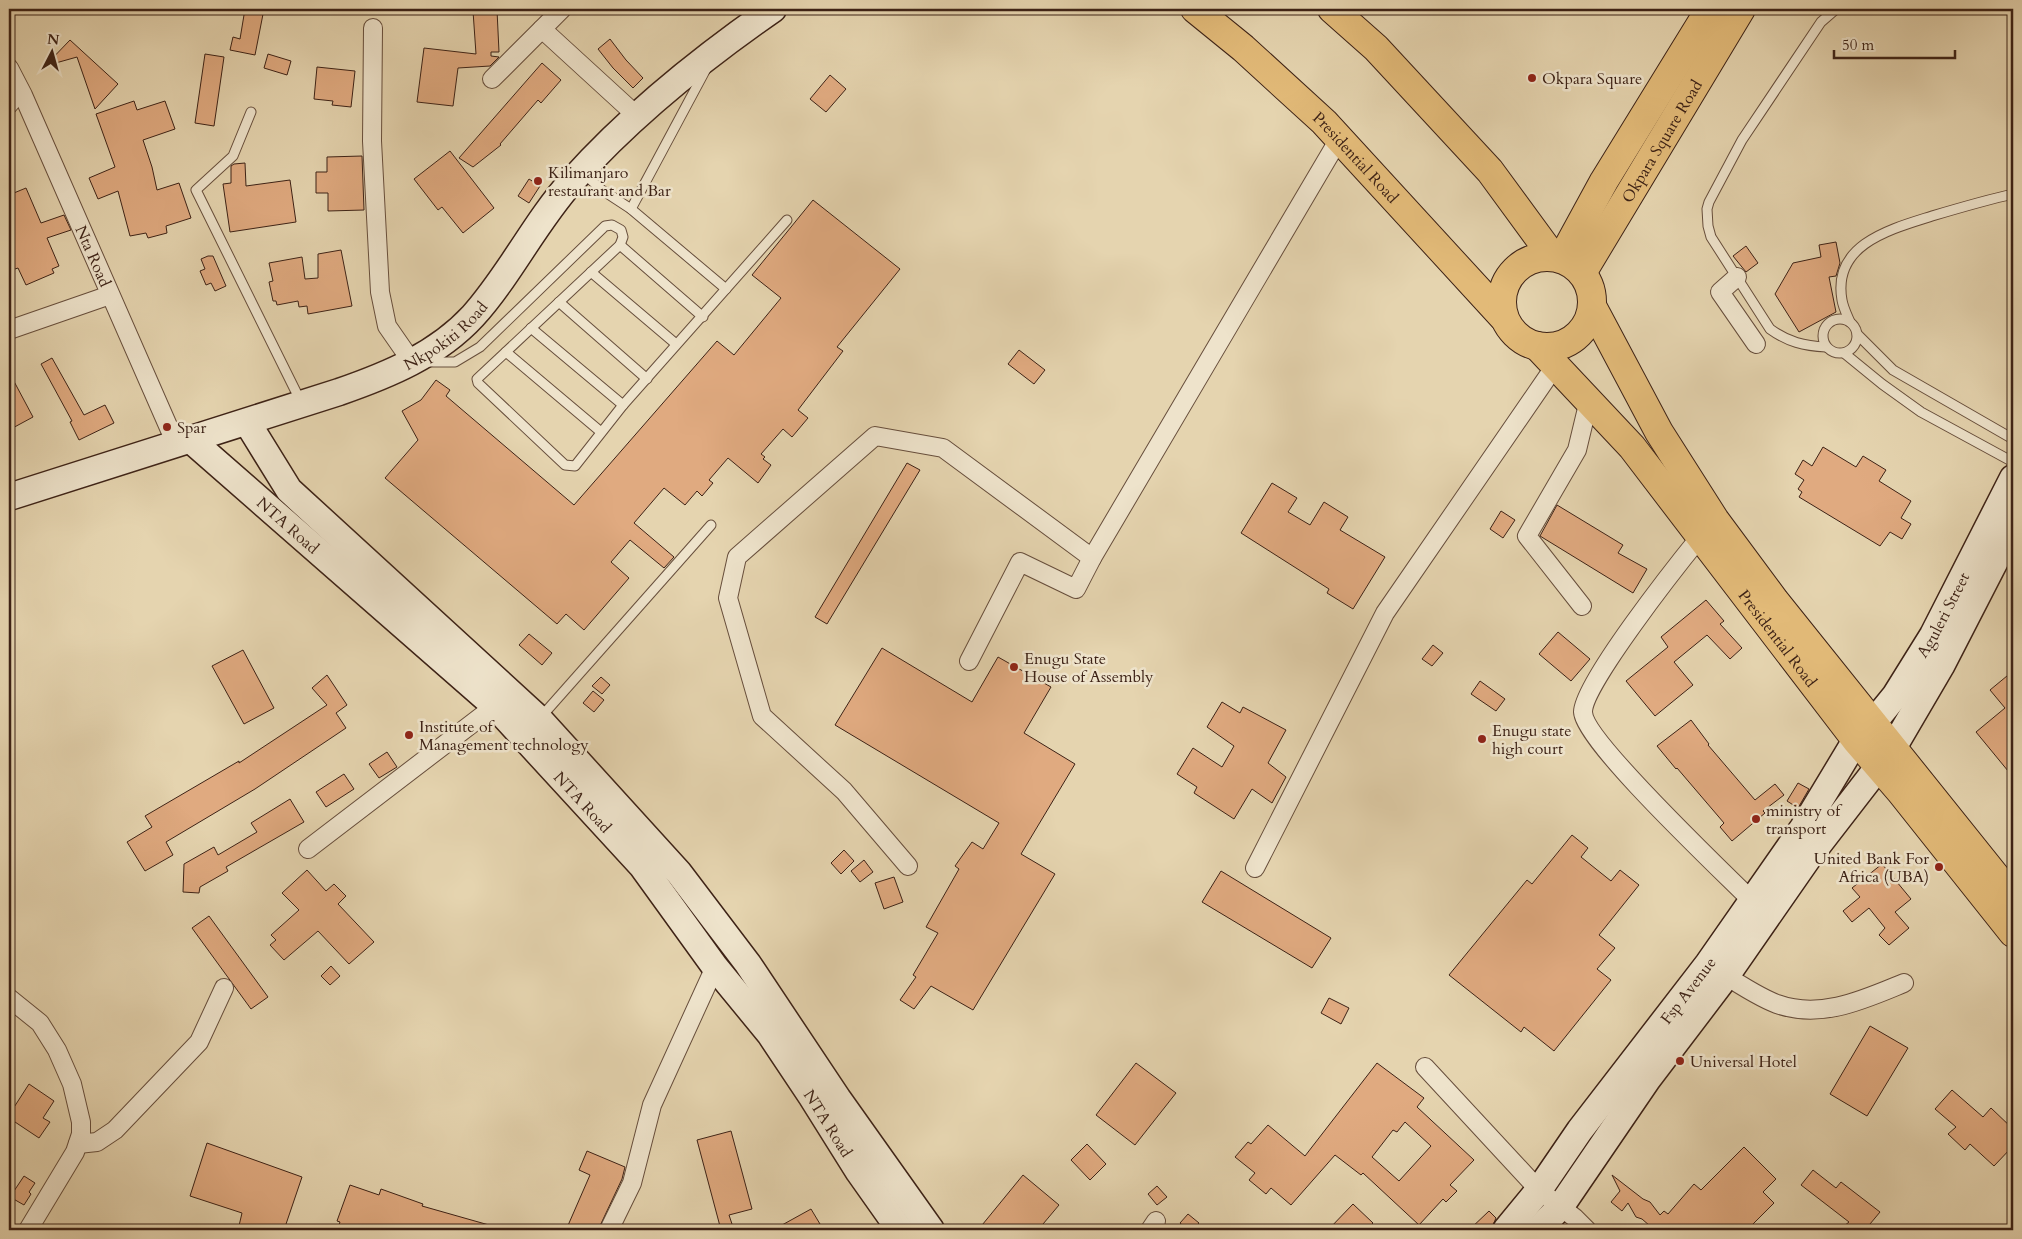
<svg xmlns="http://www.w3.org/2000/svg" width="2022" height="1239" font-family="Cardo,serif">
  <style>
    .building { fill: #e0aa80; stroke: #3d2216; fill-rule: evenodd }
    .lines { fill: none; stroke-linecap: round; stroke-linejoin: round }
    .lane-casing { stroke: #674e3c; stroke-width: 11 }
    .street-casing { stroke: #674e3c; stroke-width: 20 }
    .secondary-casing { stroke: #3d2216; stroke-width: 29 }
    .primary-casing { stroke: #3d2216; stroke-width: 30 }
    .lane { stroke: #eee3cb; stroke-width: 9 }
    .street { stroke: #eee3cb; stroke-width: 18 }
    .secondary { stroke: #eee3cb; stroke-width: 26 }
    .primary { stroke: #e2ba78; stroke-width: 28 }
    .poi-dot { fill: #8f2418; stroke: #eee3cb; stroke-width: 2 }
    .labels { text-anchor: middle; stroke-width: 5; stroke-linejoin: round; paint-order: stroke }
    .poi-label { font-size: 16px; fill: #3d2216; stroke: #eee3cb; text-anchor: start }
    .street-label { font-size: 16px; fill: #3d2216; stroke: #eee3cb }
  </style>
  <rect width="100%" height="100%" fill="#e5d4af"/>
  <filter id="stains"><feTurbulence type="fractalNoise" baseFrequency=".004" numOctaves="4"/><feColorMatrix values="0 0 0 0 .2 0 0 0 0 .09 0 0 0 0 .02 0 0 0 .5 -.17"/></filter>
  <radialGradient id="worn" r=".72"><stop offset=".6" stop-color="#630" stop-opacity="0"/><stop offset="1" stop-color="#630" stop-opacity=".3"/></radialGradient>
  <g class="building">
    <polygon points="245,9 264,9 255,55 230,50 233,37 240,39"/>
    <polygon points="497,10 499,52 491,52 491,56 499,57 490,66 458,68 453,106 417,102 424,48 476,54 473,11"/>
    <polygon points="610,39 626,60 643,78 633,88 613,68 598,49"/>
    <polygon points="70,40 118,84 95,109 77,57 45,66"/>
    <polygon points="205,54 224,57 214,126 195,123"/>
    <polygon points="268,54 291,61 287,75 264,68"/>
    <polygon points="542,63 561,80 541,103 538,100 500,144 501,145 473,167 459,158"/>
    <polygon points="317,67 355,71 351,107 332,105 333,101 314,99"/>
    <polygon points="830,75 846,89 826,112 810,99"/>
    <polygon points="134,101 137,110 165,101 175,129 143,140 152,167 157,190 179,183 191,218 166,226 167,233 148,238 146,233 130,236 118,191 98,199 89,178 115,167 96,114"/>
    <polygon points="450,151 494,208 463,233 442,207 438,210 414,179"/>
    <polygon points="362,156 364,210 328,211 328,193 316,193 316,172 327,172 327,157"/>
    <polygon points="245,163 246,186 290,180 296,222 230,232 223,184 231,183 231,166 234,164"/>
    <polygon points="529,179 540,186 529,203 518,196"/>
    <polygon points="26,188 41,223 64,215 71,230 47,238 59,266 52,269 54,273 26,285 18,268 9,271 9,195"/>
    <polygon points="813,200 900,269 837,347 843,351 798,410 808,418 792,437 783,429 761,454 765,457 763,459 771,465 758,483 728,458 709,480 713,483 702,496 697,491 685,505 664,488 634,523 674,557 664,568 630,540 611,562 629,578 584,630 566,614 557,624 385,478 418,440 402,411 421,400 436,380 450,390 446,396 574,505 717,341 734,355 781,298 752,275"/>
    <polygon points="1836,242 1840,263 1836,276 1829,277 1836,312 1799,332 1775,294 1793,263 1821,257 1819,245"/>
    <polygon points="1746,246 1758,263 1746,272 1733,256"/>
    <polygon points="341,250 352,306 308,314 307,306 299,307 298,301 277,305 276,301 273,301 269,282 273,281 269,263 302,257 305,279 318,278 318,254"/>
    <polygon points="208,256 213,256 226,286 215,291 211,283 206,285 200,271 205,269 201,259"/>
    <polygon points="1019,350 1045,370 1034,384 1008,364"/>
    <polygon points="52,358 84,415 105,405 114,423 79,440 70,422 72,421 41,364"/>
    <polygon points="9,372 33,417 9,430"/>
    <polygon points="1823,447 1856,467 1863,456 1886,470 1879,481 1911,501 1901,518 1911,524 1902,539 1890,532 1880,546 1799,497 1802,492 1798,489 1804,480 1795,474 1803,460 1812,466"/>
    <polygon points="907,463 920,470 827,624 815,617"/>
    <polygon points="1272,483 1297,498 1288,512 1310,525 1324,502 1348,517 1340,530 1385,557 1353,609 1327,593 1329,589 1241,533"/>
    <polygon points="1557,505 1623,545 1618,553 1647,569 1633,593 1540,536"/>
    <polygon points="1501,511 1515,520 1503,538 1490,529"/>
    <polygon points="1706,600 1724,621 1720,624 1742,648 1730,659 1707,635 1674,662 1693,685 1655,716 1626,681 1668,647 1661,637"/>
    <polygon points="1558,632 1590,659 1571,681 1539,654"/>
    <polygon points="529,634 552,653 542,665 519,645"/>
    <polygon points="1433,645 1443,653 1432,666 1422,659"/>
    <polygon points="882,648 972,702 998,657 1051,687 1024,733 1075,764 1021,854 1055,874 973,1010 931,986 914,1009 900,1000 916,977 913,975 938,933 926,927 959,869 955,866 972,842 983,849 999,823 835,725"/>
    <polygon points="243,650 274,708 244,724 212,666"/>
    <polygon points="2013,671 2013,777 1976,732 2005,708 1990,690"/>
    <polygon points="327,675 347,705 336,713 346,728 255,789 166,842 173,855 145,871 127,842 152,827 145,816 239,761 239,763 327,705 312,688"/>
    <polygon points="601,677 610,685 602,694 592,686"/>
    <polygon points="1480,681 1505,699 1496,711 1471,694"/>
    <polygon points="593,691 604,700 594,712 583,703"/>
    <polygon points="1222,702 1240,713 1243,707 1286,730 1268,763 1286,777 1272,803 1252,789 1234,819 1194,793 1197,787 1177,774 1193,748 1222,767 1234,746 1207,727"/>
    <polygon points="1691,720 1709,744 1708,745 1755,800 1775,784 1784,795 1763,811 1765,813 1732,841 1720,827 1724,823 1677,768 1676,769 1657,746"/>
    <polygon points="387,752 397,767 379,778 369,764"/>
    <polygon points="344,774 354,789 326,807 316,792"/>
    <polygon points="1798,783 1809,789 1798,808 1787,801"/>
    <polygon points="290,799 304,822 226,867 228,871 200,887 199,893 183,892 184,864 214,847 218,855 257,832 251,823"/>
    <polygon points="1572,835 1588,848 1581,857 1611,881 1620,870 1639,885 1599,935 1615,948 1597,969 1611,980 1554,1051 1524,1027 1521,1032 1449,975 1527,880 1532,884"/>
    <polygon points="844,850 854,861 841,874 831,863"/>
    <polygon points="864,860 873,872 860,882 851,871"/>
    <polygon points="1882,864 1911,899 1895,912 1909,928 1889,945 1879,935 1885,928 1869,908 1852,922 1843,911 1860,897 1852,888"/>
    <polygon points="307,870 326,891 334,884 346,896 338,904 374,942 349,964 318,931 284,960 270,945 276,940 271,935 299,910 282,893"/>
    <polygon points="1221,871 1331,938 1312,968 1202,902"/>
    <polygon points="894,877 903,902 884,909 875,883"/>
    <polygon points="209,916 268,997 251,1009 192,928"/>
    <polygon points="331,966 340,976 330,985 321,976"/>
    <polygon points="1329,998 1349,1008 1341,1024 1321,1013"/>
    <polygon points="1870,1026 1908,1048 1867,1116 1830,1094"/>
    <polygon points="1136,1063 1176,1093 1135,1145 1096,1115"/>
    <path d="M1377 1063 1424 1098 1417 1107 1474 1160 1450 1185 1457 1191 1446 1202 1443 1199 1419 1225 1363 1173 1361 1175 1335 1155 1291 1205 1271 1188 1266 1194 1249 1180 1255 1173 1235 1157 1248 1142 1251 1144 1268 1125 1305 1156ZM1405 1122 1431 1146 1399 1181 1372 1157 1393 1130 1397 1132Z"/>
    <polygon points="29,1084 54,1101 43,1118 50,1122 39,1138 9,1118 9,1115"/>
    <polygon points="1952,1090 1983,1117 1991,1108 2013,1129 2013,1146 1994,1166 1970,1144 1965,1150 1948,1134 1956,1127 1935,1109"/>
    <polygon points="731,1131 752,1209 729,1215 734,1230 721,1230 697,1140"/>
    <polygon points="207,1143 302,1177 284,1230 238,1230 242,1213 190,1196"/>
    <polygon points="1087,1144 1106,1164 1090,1180 1071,1160"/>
    <polygon points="1744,1147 1776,1179 1763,1192 1774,1203 1747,1230 1646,1230 1650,1226 1642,1219 1636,1217 1628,1203 1622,1211 1611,1202 1620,1191 1612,1175 1643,1199 1650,1202 1660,1215 1664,1211 1668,1214 1694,1184 1701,1190"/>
    <polygon points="587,1151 625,1167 622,1179 598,1230 566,1230 590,1175 579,1170"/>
    <polygon points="1813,1170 1836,1188 1841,1182 1880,1212 1865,1230 1839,1230 1849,1222 1801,1185"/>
    <polygon points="1023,1175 1059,1205 1038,1230 978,1230"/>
    <polygon points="24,1176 35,1183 29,1192 31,1194 24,1205 10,1197"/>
    <polygon points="350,1185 379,1195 381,1189 423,1204 422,1206 496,1227 495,1230 337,1230 340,1222 337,1221"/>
    <polygon points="1157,1186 1167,1197 1157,1205 1148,1194"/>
    <polygon points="1353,1204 1373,1223 1366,1230 1328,1230"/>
    <polygon points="811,1209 820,1224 808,1230 773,1230"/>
    <polygon points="1489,1211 1496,1218 1491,1230 1469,1230"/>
    <polygon points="1188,1214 1199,1223 1193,1230 1188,1230 1180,1223"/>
  </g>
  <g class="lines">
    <g class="lane-casing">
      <g id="lane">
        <polyline points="9,111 23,95"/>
        <polyline points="251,112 233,156 196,190 301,402"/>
        <polyline points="583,173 602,190 631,209 726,289"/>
        <polyline points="631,209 706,69"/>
        <polyline points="620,245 703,317"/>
        <polyline points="591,272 676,344"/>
        <polyline points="559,302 647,379"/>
        <circle cx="1840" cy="336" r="17"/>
        <path d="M1850 322C1847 315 1843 307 1842 300 1832 244 1891 229 1932 216 1959 208 1986 200 2013 194"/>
        <polyline points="531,328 623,405"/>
        <polyline points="1857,334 1893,370 2013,439"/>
        <path d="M1826 347C1804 346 1788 342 1770 329L1711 237 1708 226 1707 209 1709 202 1742 140 1821 22 1836 9"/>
        <polyline points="506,352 601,432"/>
        <polyline points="1844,353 1882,384 1921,412 2013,462"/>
        <polyline points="425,362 455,362 480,347 605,226 612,225 621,230 623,237 620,245 477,379 478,383 565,465 575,466 623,405 787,220"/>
        <polyline points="541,717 711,525"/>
      </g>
    </g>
    <g class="street-casing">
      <g id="street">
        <polyline points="373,28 372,141 380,292 387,326 412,362"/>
        <polyline points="542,29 637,116"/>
        <path id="s1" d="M9 68 23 95 176 444"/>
        <polyline points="492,79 562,9"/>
        <polyline points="1737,277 1720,292 1756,344"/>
        <polyline points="9,330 110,295"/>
        <path d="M1700 537C1678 564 1583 684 1583 712 1584 742 1731 879 1759 908"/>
        <polyline points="1582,606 1527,536 1577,450 1589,400"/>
        <polyline points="969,661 1020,562 1076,589 1092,558 1339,139"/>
        <polyline points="308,849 495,706"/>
        <polyline points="908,866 844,791 762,716 728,598 737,557 875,436 943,448 1092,558"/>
        <polyline points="1255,868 1385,613 1555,366"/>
        <path d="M1717 970C1734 981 1758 997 1777 1004 1821 1020 1865 999 1904 983"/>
        <polyline points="9,998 40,1023 57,1050 72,1084 81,1122 81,1134 75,1152 28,1230"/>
        <polyline points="1425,1067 1539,1190 1575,1218 1587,1230"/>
        <polyline points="78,1144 97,1142 115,1130 199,1042 224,988"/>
        <polyline points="609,1230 632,1183 652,1105 715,967"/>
        <polyline points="1150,1230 1156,1221"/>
      </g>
    </g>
    <g class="secondary-casing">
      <g id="secondary">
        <polyline points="247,422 289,490 539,719 679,873 748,964 838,1099 931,1230"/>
        <path id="s2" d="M191 440 495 706 642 866 715 967 770 1034 812 1097 859 1172 900 1230"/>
        <path id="s3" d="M9 497 339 392C388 375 437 355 473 316 510 275 535 222 572 181 630 116 701 59 773 9"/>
        <path id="s4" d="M1506 1230 1539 1190 1580 1130 1708 964 1803 828 1856 740 1873 723 1895 696 1933 635 2013 478"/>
        <polyline points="1538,1230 1561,1206 1647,1080 1726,976 1808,858 1893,748 1941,666 2013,526"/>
      </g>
    </g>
    <g class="primary-casing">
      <g id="primary">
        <path id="s5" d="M1195 9 1243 48 1324 122 1503 317"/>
        <polyline points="1332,9 1376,48 1490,171 1553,257"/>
        <circle cx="1547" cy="302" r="45"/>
        <polyline points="1562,258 1604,181 1710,9"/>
        <path id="s6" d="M1582 273 1741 9"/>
        <polyline points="1592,306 1659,432 1715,520 1775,601 2013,898"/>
        <path id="s7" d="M1537 346 1632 447 1856 740 1900 791 2013 933"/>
      </g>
    </g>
    <use href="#lane" class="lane"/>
    <use href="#street" class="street"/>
    <use href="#secondary" class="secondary"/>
    <use href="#primary" class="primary"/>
  </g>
  <g class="poi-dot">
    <circle cx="1532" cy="78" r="5"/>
    <circle cx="538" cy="181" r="5"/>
    <circle cx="167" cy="427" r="5"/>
    <circle cx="1014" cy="667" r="5"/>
    <circle cx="409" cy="735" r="5"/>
    <circle cx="1482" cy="739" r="5"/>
    <circle cx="1756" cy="819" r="5"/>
    <circle cx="1939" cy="867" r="5"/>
    <circle cx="1680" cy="1061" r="5"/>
  </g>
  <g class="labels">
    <g class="poi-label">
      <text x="1542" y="84">Okpara Square</text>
      <text x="548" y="178">Kilimanjaro<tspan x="548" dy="18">restaurant and Bar</tspan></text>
      <text x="177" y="433">Spar</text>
      <text x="1024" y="664">Enugu State<tspan x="1024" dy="18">House of Assembly</tspan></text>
      <text x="419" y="732">Institute of<tspan x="419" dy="18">Management technology</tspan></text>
      <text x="1492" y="736">Enugu state<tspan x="1492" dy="18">high court</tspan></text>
      <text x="1766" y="816">ministry of<tspan x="1766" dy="18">transport</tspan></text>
      <text x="1929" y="864" text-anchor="end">United Bank For<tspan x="1929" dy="18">Africa (UBA)</tspan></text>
      <text x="1690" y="1067">Universal Hotel</text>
    </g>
    <g class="street-label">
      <text dy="6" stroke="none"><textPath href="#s6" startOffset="154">Okpara Square Road</textPath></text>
      <text dy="6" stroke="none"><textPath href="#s5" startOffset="219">Presidential Road</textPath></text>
      <text dy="6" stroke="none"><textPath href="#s1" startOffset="206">Nta Road</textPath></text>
      <text dy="6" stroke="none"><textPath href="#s3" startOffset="468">Nkpokiti Road</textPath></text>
      <text dy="6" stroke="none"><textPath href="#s2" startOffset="129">NTA Road</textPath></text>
      <text dy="6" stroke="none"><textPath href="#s4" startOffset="756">Aguleri Street</textPath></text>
      <text dy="6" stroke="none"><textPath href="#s7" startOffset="379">Presidential Road</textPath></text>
      <text dy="6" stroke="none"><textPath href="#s2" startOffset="534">NTA Road</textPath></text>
      <text dy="6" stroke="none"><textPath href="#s4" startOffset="301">Fsp Avenue</textPath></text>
      <text dy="6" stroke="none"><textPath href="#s2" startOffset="939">NTA Road</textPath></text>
    </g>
  </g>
  <rect width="2022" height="1239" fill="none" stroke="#e5d4af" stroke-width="30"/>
  <rect x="10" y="10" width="2002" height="1219" fill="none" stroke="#3d2216" stroke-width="2.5"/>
  <rect x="15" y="15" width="1992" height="1209" fill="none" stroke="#3d2216"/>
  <g transform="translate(52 52) rotate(6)" stroke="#eee3cb" stroke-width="4" paint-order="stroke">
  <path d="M0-4L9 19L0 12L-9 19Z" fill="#3d2216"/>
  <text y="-8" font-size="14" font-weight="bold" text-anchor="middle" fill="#3d2216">N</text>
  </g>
  <path d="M1834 50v8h121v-8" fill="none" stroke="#3d2216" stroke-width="2.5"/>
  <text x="1842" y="50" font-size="15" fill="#3d2216" stroke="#eee3cb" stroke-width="4" paint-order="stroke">50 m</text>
  <rect width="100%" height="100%" filter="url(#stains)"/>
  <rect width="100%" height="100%" fill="url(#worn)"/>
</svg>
